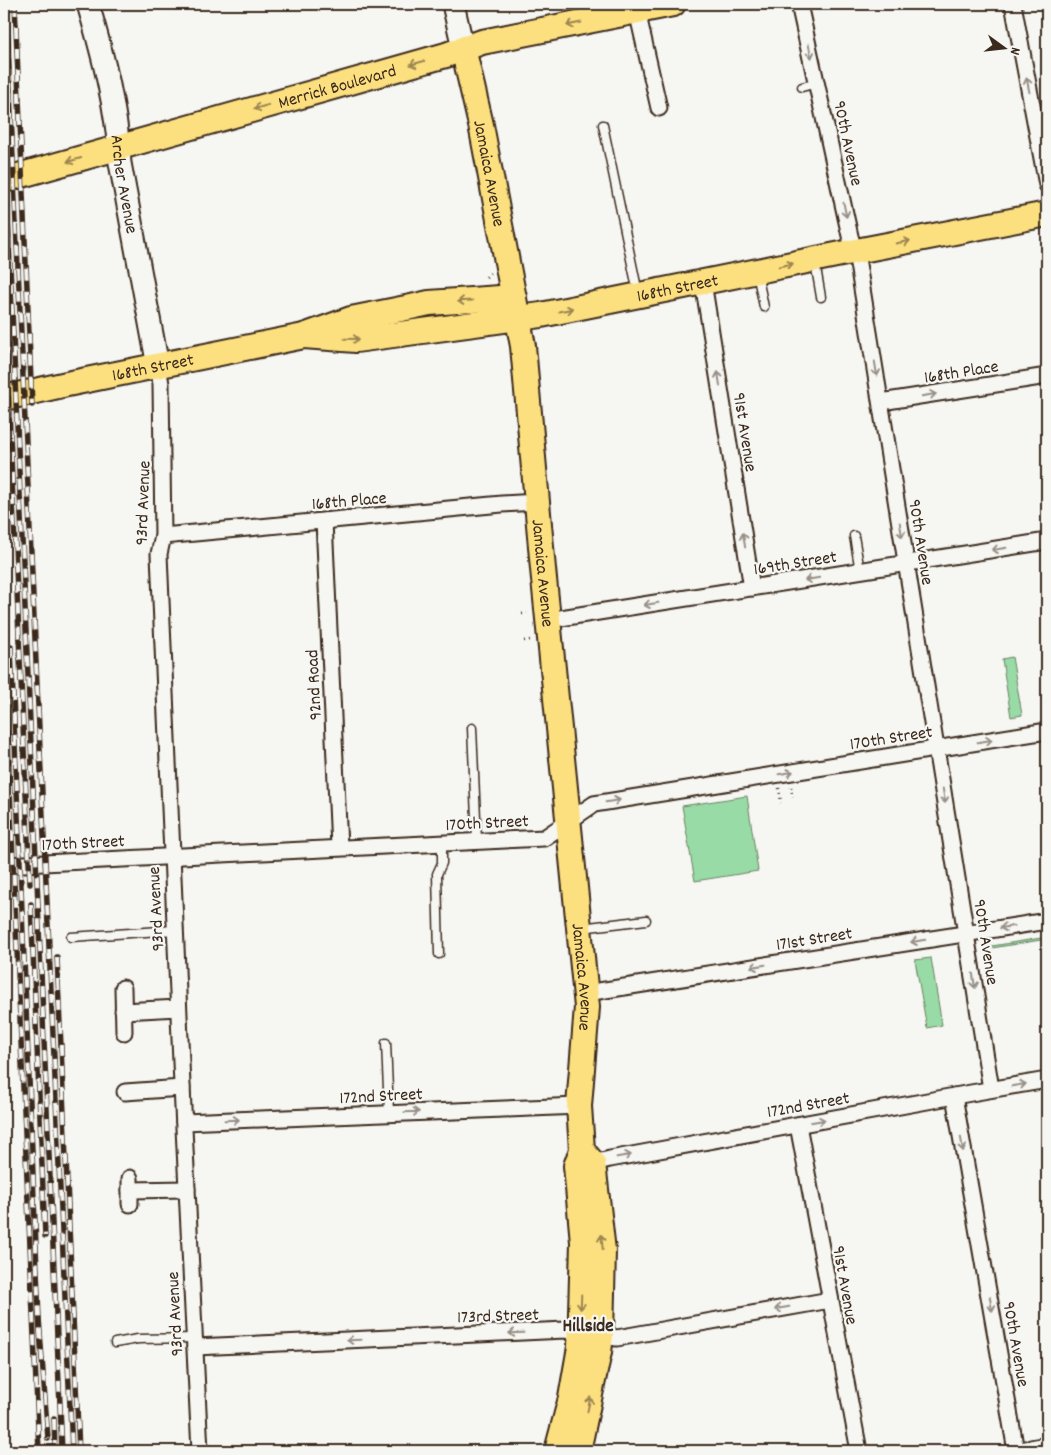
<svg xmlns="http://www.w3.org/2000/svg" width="1051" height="1455" font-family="Dekko,sans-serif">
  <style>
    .green { fill: #99dba6; stroke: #6a8262 }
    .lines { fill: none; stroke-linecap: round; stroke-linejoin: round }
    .lane-casing { stroke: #3b2a1e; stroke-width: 11 }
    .street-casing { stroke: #3b2a1e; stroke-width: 19 }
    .secondary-casing { stroke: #3b2a1e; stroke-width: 25 }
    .primary-casing { stroke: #3b2a1e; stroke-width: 28 }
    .path { stroke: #3b2a1e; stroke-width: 2.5; stroke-dasharray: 1 4; stroke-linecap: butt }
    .lane { stroke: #f6f6f2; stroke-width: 8 }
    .street { stroke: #f6f6f2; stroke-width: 15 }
    .secondary { stroke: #f6f6f2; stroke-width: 21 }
    .primary { stroke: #fce080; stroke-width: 24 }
    .rail-casing { stroke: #3b2a1e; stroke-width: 5.5 }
    .rail { stroke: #f6f6f2; stroke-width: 4; stroke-dasharray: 11; stroke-linecap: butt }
    .oneway { stroke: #9c854f }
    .oneway2 { stroke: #989088 }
    .labels { text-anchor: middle; stroke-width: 4.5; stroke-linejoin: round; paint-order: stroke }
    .street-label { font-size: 18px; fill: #3b2a1e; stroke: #f6f6f2 }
    .neighbourhood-label { font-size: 19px; font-weight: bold; fill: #3b2a1e; stroke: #f6f6f2 }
  </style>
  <rect width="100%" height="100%" fill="#f6f6f2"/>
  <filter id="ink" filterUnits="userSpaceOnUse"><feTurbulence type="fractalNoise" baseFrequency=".02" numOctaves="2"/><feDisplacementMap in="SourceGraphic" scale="10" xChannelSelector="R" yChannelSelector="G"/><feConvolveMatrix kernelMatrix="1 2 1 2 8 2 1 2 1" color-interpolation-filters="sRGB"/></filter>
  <g filter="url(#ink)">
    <g class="green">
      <polygon points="1012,657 1022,715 1011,717 1002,659"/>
      <polygon points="747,796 758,871 695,881 682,806"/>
      <polygon points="1047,937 1047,939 986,949 986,947"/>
      <polygon points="931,958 942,1025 927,1028 915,960"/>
    </g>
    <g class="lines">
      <g class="lane-casing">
        <g id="lane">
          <polyline points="802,87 817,83"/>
          <polyline points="603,125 638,293"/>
          <polyline points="815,262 821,297"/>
          <polyline points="757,273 764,307"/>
          <polyline points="854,536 860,571"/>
          <polyline points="472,728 477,841"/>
          <polyline points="581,928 646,920"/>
          <polyline points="71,937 175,930"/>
          <polyline points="439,954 437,874 442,863 442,843"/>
          <polyline points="386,1043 389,1113"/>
          <polyline points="115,1343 138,1339 194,1338"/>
        </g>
      </g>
      <g class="street-casing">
        <g id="street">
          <polyline points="799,4 850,236 858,264 991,1089"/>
          <polyline points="1013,4 1047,185"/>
          <polyline points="637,11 659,108"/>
          <polyline points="703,282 752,588"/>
          <polyline points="158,366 161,384 163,536 159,554 183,1108 200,1451"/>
          <polyline points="881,402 1047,376"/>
          <polyline points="324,521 339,847"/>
          <polyline points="163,536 502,504 537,502"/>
          <polyline points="548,620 1047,541"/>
          <polyline points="4,865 544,838 594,804 1047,731"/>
          <polyline points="123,988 124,1032"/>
          <polyline points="586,993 1047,921"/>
          <polyline points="123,1011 178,1008"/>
          <polyline points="125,1092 182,1088"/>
          <polyline points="954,1096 1016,1451"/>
          <polyline points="184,1122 579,1106"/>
          <polyline points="798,1125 859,1451"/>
          <polyline points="585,1165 610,1159 971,1093 1047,1080"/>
          <polyline points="130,1190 187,1189"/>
          <polyline points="130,1204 130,1178"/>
          <polyline points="195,1347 565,1330 617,1338 830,1300"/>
          <polyline points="1014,1451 1047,1445"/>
        </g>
      </g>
      <g class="secondary-casing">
        <g id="secondary">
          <path id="s1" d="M88 4C103 56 117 109 120 163L158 366"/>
          <polyline points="453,4 463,48"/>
        </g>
      </g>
      <g class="primary-casing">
        <g id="primary">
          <path id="s2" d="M463 48 481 125 523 346 543 569 587 1007 579 1106 582 1150 576 1166 583 1242 580 1347 571 1398 557 1451"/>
          <path id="s3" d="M4 180 446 55 482 42 673 4"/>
          <path id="s4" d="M304 336 356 340 541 315 841 254 1047 214"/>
          <path id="s5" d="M4 398 67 384 304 336 351 319 411 307 429 303 514 297"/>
          <polyline points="578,1451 599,1352 601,1335 603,1251 593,1163 582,1150"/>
        </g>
      </g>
      <g class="path">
        <polyline points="486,277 490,273"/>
        <polyline points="522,614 527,613"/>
        <polyline points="524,641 530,640"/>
        <polyline points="791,787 793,801"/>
        <polyline points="779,788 781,803"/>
      </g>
      <use href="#lane" class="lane"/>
      <use href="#street" class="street"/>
      <use href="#secondary" class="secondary"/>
      <use href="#primary" class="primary"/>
      <g class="rail-casing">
        <g id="rail">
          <polyline points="6,4 72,1451"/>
          <polyline points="15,4 32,405"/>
          <polyline points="4,128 62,1451"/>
          <polyline points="4,297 30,884"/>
          <polyline points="11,647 39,1318 48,1439"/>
          <polyline points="4,654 39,1451"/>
          <polyline points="31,904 45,1236"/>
          <polyline points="57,957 79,1451"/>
          <polyline points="54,1419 55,1451"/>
        </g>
      </g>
      <use href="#rail" class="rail"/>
    </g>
    <defs><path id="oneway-shaft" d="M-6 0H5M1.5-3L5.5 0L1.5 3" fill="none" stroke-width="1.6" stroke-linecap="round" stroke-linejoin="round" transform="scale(1.25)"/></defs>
    <g class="oneway">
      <use href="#oneway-shaft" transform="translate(574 24) rotate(169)"/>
      <use href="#oneway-shaft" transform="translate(417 63) rotate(164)"/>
      <use href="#oneway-shaft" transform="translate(261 107) rotate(164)"/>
      <use href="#oneway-shaft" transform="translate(74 160) rotate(164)"/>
      <use href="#oneway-shaft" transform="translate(903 242) rotate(-11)"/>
      <use href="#oneway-shaft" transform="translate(786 265) rotate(-11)"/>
      <use href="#oneway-shaft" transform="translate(465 301) rotate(177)"/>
      <use href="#oneway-shaft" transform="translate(566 310) rotate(-11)"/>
      <use href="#oneway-shaft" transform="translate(352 339) rotate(1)"/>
      <use href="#oneway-shaft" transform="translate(602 1242) rotate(-96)"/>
      <use href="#oneway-shaft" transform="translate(581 1302) rotate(92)"/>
      <use href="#oneway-shaft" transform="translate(589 1404) rotate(-78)"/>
    </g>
    <g class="oneway2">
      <use href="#oneway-shaft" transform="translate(810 51) rotate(78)"/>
      <use href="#oneway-shaft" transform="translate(1028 85) rotate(-101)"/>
      <use href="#oneway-shaft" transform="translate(845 210) rotate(78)"/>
      <use href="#oneway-shaft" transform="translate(876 369) rotate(81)"/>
      <use href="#oneway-shaft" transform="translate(719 379) rotate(-99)"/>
      <use href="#oneway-shaft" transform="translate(929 395) rotate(-9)"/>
      <use href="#oneway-shaft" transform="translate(901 530) rotate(81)"/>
      <use href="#oneway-shaft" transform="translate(744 540) rotate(-99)"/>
      <use href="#oneway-shaft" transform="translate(999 549) rotate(171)"/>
      <use href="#oneway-shaft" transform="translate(812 579) rotate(171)"/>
      <use href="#oneway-shaft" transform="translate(651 604) rotate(171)"/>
      <use href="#oneway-shaft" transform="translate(985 741) rotate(-9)"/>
      <use href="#oneway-shaft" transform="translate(786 773) rotate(-9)"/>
      <use href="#oneway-shaft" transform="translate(944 796) rotate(81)"/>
      <use href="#oneway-shaft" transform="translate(613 801) rotate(-9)"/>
      <use href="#oneway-shaft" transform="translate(1007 927) rotate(171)"/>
      <use href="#oneway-shaft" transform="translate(918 941) rotate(171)"/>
      <use href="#oneway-shaft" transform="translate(758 966) rotate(171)"/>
      <use href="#oneway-shaft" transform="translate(974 981) rotate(81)"/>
      <use href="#oneway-shaft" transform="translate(1019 1085) rotate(-10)"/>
      <use href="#oneway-shaft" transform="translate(412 1112) rotate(-2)"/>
      <use href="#oneway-shaft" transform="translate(232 1120) rotate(-2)"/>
      <use href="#oneway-shaft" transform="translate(818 1121) rotate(-10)"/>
      <use href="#oneway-shaft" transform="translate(962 1144) rotate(80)"/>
      <use href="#oneway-shaft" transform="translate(624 1156) rotate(-10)"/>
      <use href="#oneway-shaft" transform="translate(991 1304) rotate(80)"/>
      <use href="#oneway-shaft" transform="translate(782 1308) rotate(170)"/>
      <use href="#oneway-shaft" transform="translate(516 1333) rotate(178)"/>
      <use href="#oneway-shaft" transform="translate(354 1340) rotate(178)"/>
    </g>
  </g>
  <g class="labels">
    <g class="street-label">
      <text dy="6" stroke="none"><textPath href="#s3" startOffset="346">Merrick Boulevard</textPath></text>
      <text transform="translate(849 143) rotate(78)" y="6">90th Avenue</text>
      <text dy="6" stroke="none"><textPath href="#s2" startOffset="128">Jamaica Avenue</textPath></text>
      <text dy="6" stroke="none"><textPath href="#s1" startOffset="184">Archer Avenue</textPath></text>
      <text dy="6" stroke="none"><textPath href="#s4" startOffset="378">168th Street</textPath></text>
      <text dy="6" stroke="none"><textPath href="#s5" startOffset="152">168th Street</textPath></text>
      <text transform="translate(961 371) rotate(-9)" y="6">168th Place</text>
      <text transform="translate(746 432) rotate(81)" y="6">91st Avenue</text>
      <text transform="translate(349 500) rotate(-5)" y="6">168th Place</text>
      <text transform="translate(142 503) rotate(-88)" y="6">93rd Avenue</text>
      <text transform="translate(922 542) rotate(81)" y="6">90th Avenue</text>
      <text transform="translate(795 562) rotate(-9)" y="6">169th Street</text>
      <text dy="6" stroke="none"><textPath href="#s2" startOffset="532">Jamaica Avenue</textPath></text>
      <text transform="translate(313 685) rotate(-93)" y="6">92nd Road</text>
      <text transform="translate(891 737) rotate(-9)" y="6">170th Street</text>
      <text transform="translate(487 822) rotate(-3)" y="6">170th Street</text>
      <text transform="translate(83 842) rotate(-3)" y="6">170th Street</text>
      <text transform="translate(155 909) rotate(-93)" y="6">93rd Avenue</text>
      <text transform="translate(814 938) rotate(-9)" y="6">171st Street</text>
      <text transform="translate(987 942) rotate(81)" y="6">90th Avenue</text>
      <text dy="6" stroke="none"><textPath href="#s2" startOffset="938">Jamaica Avenue</textPath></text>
      <text transform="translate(381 1095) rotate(-3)" y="6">172nd Street</text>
      <text transform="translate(808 1104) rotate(-10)" y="6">172nd Street</text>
      <text transform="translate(846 1285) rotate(80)" y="6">91st Avenue</text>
      <text transform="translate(174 1314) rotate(-93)" y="6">93rd Avenue</text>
      <text transform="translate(498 1315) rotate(-2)" y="6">173rd Street</text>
      <text transform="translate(1017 1344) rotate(80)" y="6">90th Avenue</text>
    </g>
    <g class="neighbourhood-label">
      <text x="588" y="1331">Hillside</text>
    </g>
  </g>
  <rect width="1051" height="1455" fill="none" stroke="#f6f6f2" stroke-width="20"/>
  <rect x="10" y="10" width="1031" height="1435" fill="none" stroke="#3b2a1e" stroke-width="2" filter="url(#ink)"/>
  <g transform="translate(1004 48) rotate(105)" stroke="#f6f6f2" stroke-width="4" paint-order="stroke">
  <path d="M0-4L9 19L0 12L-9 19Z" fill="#3b2a1e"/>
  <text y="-8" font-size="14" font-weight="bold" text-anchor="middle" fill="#3b2a1e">N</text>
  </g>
</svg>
